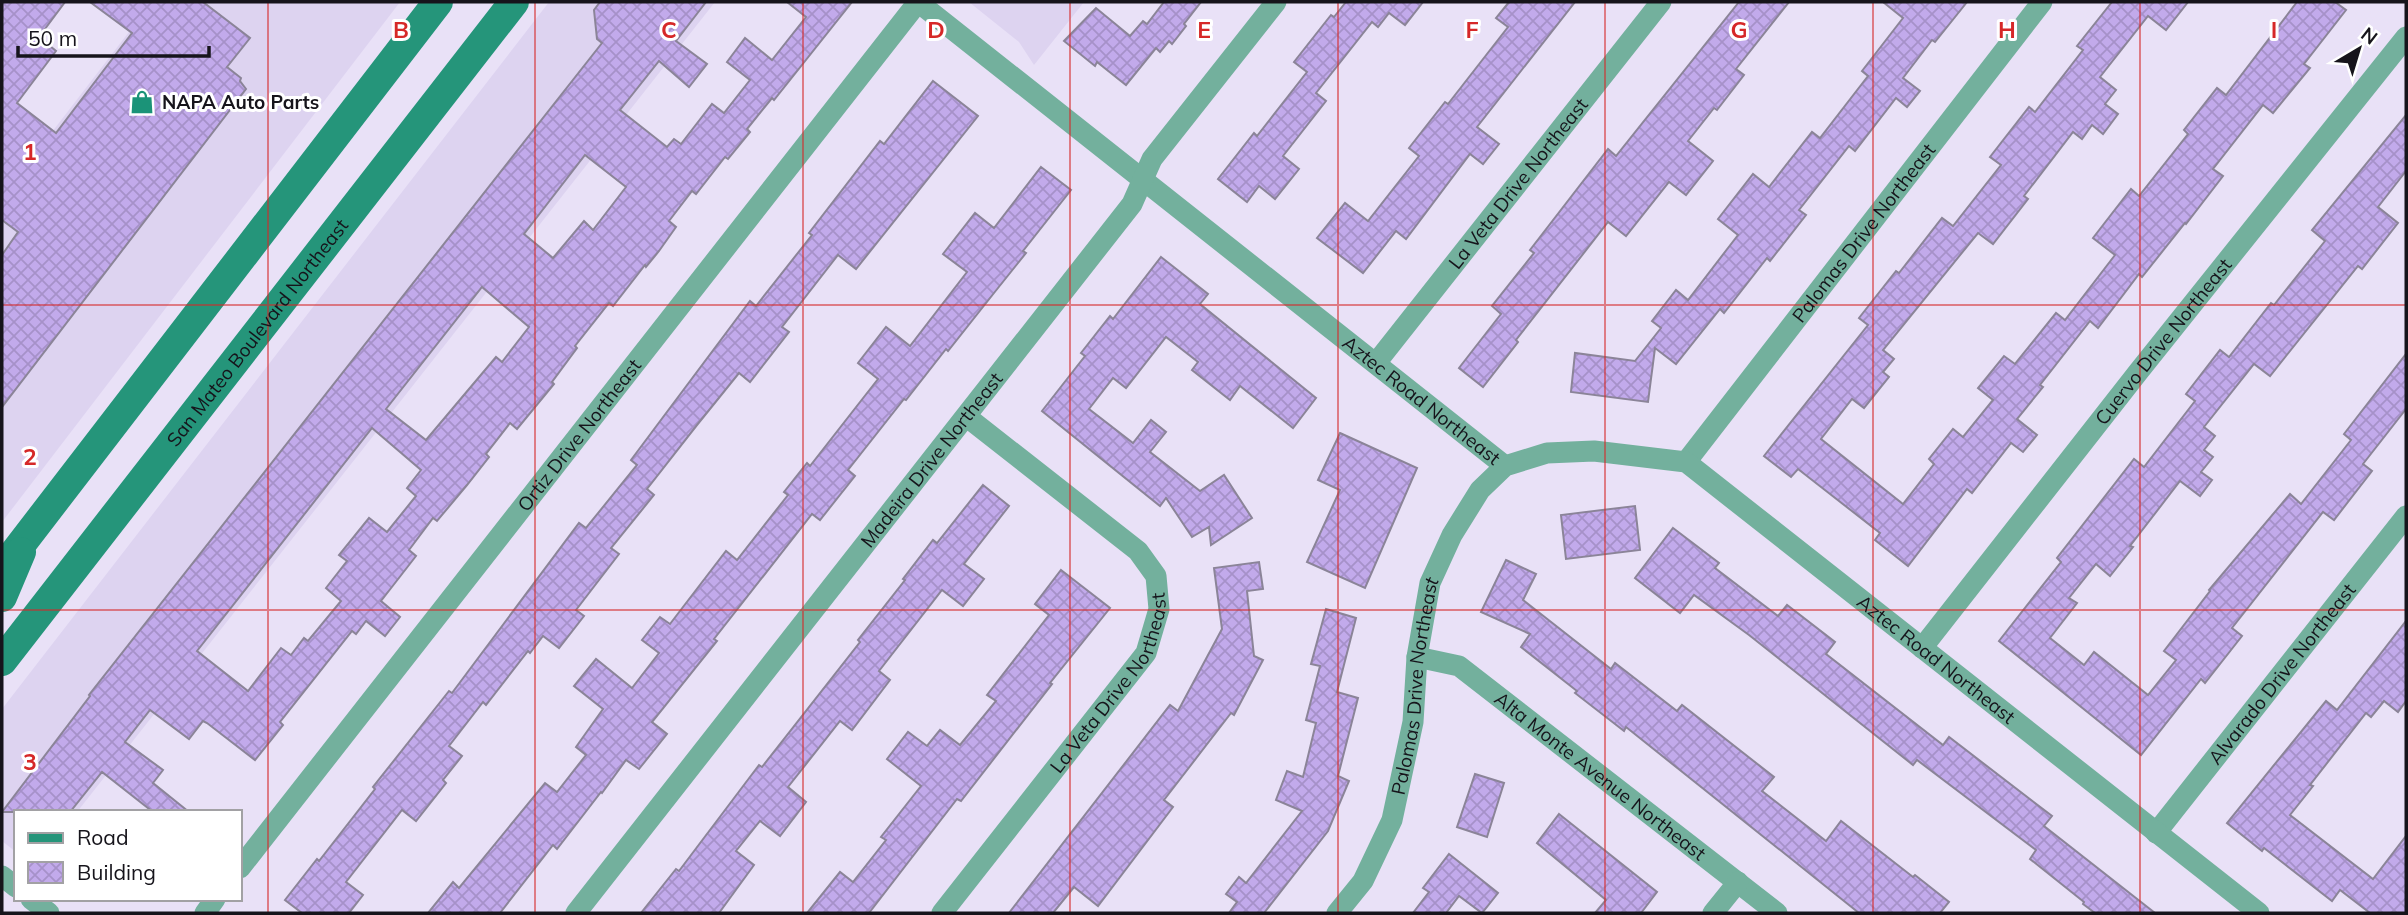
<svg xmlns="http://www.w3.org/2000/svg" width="2408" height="915" font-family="Mulish,sans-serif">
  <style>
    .built { fill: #ddd3f0 }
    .building { fill: url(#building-cross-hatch); stroke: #8b8498; stroke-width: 2; fill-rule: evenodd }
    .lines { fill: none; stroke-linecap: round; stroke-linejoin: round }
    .street { stroke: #73b09d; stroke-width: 21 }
    .secondary { stroke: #25957a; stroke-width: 30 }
    .grid { fill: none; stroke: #d62828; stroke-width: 2; stroke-opacity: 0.55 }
    .labels { text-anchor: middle; stroke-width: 6; stroke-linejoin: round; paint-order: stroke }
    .poi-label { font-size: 19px; font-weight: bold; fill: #16141b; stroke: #fff; text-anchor: start }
    .street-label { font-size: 19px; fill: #16141b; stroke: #fff }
    .grid-label { font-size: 23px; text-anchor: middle; font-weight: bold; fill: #d62828; stroke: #fff; stroke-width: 6; stroke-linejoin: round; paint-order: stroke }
  </style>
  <defs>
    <pattern id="building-cross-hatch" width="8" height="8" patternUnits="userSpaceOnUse" patternTransform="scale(1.75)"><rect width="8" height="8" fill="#c2aaeb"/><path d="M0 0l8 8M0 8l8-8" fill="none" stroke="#a691c9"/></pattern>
  </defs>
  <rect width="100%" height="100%" fill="#e9e1f7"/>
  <g class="built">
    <polygon points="152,2 400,2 2,522 2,197"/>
    <polygon points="549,2 715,2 77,812 16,812 16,852 2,841 2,709"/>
    <polygon points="969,2 1084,2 1034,65 1019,42"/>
  </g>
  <g class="building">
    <polygon points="2,2 65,2 39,37 56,51 17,103 56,133 132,33 90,2 203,2 250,38 227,67 241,78 240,81 246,89 2,407 2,255 18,232 2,220"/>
    <path d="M600 2H706L676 41 707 64 689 87 659 61 620 110 667 147 674 139 681 144 712 104 724 113 750 80 727 62 745 38 772 60 806 17 787 2H852L774 100 772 98 747 129 750 132 728 159 725 157 696 194 692 191 669 221 676 227 659 251 646 267 645 265 613 306 609 303 575 346 577 348 552 382 554 384 517 429 510 423 486 454 489 457 467 485 437 521 433 518 409 550 416 556 381 601 400 617 385 636 366 621 356 634 352 631 280 722 283 725 255 760 207 723 203 721 189 739 150 710 125 742 163 770 153 783 189 812H153L102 772 70 812H2L90 696 89 695 602 43 597 39 594 10ZM585 155 626 187 593 230 584 221 553 258 524 234ZM482 287 529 327 502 362 496 357 426 440 386 409ZM372 428 421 470 407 488 416 496 387 532 369 518 339 555 347 561 326 588 341 601 308 641 304 638 291 655 281 648 248 691 197 651Z"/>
    <polygon points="1164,2 1201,2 1184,24 1186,26 1172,44 1169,41 1160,52 1156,48 1126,85 1097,62 1095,66 1064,41 1096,8 1130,36 1143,21 1147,24"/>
    <polygon points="1346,2 1423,2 1405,25 1389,13 1378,27 1372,22 1316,93 1326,101 1283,156 1299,169 1275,199 1259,186 1247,202 1218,179 1254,133 1257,136 1307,72 1294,62 1331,15 1334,17"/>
    <polygon points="1509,2 1575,2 1477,127 1499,144 1483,164 1470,154 1406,239 1396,231 1363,273 1317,238 1345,203 1368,221 1419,156 1409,148 1445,102 1448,104 1508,27 1496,18"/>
    <polygon points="1739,2 1789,2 1736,69 1744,75 1717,110 1714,108 1688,141 1713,161 1686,195 1669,182 1626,236 1608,222 1516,340 1518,342 1483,387 1459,368 1501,314 1492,306 1534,253 1530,250 1608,149 1616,156"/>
    <polygon points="1883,2 1967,2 1935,42 1932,40 1903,78 1920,91 1907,107 1896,98 1855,151 1849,146 1799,210 1806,215 1770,261 1767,258 1724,313 1720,309 1676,364 1655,348 1648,402 1571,392 1575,353 1635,361 1661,328 1652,321 1676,290 1688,300 1738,235 1718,219 1753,174 1769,187 1812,132 1820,138 1868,76 1862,71 1903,18"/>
    <polygon points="2112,2 2188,2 2166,30 2148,16 2100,77 2116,90 2105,104 2118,114 2103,134 2092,125 2082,139 2073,132 2024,196 2028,199 1993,244 1978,233 1883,350 1894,359 1883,372 1889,377 1864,408 1852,399 1821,439 1903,504 1934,464 1929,459 1953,429 1963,437 1993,400 1978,388 2004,356 2015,364 2056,313 2065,320 2115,255 2093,238 2131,189 2139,196 2188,134 2184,130 2217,88 2226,95 2297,2 2335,2 2346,10 2304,64 2310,68 2273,113 2263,105 2213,169 2223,176 2186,224 2185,223 2142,277 2139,274 2098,328 2090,321 2040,385 2043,387 2017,419 2037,435 2023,452 2011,443 1972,493 1967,489 1908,566 1875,540 1880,533 1798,469 1791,477 1764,456 1868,325 1859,318 1896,271 1899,273 1942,218 1953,226 2001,165 1990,157 2029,107 2035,112 2083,50 2077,46"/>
    <polygon points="933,81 978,116 856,269 838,255 782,327 789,332 750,382 739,373 697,425 647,489 654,495 611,548 619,554 576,610 584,616 559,648 543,636 530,653 528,651 486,705 483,702 449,746 462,756 443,780 446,783 416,821 402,810 346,882 363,895 349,913 302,913 285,900 317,859 319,861 375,789 373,787 449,691 452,693 579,523 586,528 637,465 631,460 750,301 756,306 812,235 809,233 880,141 884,144"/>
    <polygon points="2406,115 2406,171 2378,207 2398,223 2362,269 2358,266 2270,376 2254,364 2204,427 2215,436 2204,450 2213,457 2201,472 2212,480 2200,496 2180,481 2130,546 2133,547 2110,576 2096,564 2069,598 2077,603 2050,638 2084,665 2094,652 2148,695 2176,660 2164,651 2210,591 2209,590 2290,494 2301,504 2351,440 2344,434 2406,354 2406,409 2363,464 2372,471 2334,520 2323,512 2232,628 2242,636 2205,683 2201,679 2141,755 1999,641 2061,562 2057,558 2134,459 2144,467 2195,401 2186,394 2220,350 2229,357 2271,303 2274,305 2325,241 2312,230"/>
    <polygon points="1041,167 1071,190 1023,251 1026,253 994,293 948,351 946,349 906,400 904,399 848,470 855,476 820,520 812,514 714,639 717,641 652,722 667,734 639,769 626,760 602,793 601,792 557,849 553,845 500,913 428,913 453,882 459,888 545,783 557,792 586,755 576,747 603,709 574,686 596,659 632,688 659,653 642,640 660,617 670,624 726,551 737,560 788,495 784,492 807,463 810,466 878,379 858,363 886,327 910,346 967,272 943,254 975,213 994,228"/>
    <polygon points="1161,257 1208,294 1200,304 1316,398 1293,428 1240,386 1230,400 1192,370 1198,362 1166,337 1126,388 1113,378 1089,409 1133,443 1151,420 1166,432 1150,452 1200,491 1224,475 1252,518 1211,545 1209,527 1192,537 1166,498 1160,506 1042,411 1085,356 1081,353 1110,316 1113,319"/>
    <polygon points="1340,433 1417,468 1365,588 1307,562 1340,490 1318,480"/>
    <polygon points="983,485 1009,506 964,564 984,579 963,606 942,590 879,671 890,680 852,730 840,721 788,787 806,802 780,836 760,821 736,851 754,865 719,913 641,913 676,869 679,871 759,765 762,767 860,642 858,640 905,580 903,579 933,540 937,543"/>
    <polygon points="1635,506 1640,550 1566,559 1561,515"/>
    <polygon points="1673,528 1719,563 1715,568 1778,616 1787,605 1835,642 1826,654 1943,745 1949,737 2052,816 2044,826 2155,913 2095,913 2083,904 2084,902 2030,859 2036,850 1917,760 1913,765 1749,635 1694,595 1680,613 1635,578"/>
    <polygon points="1506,560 1536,574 1523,600 1611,669 1615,663 1677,711 1682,705 1774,777 1762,791 1826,841 1841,821 1913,877 1915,875 1949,902 1940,913 1859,913 1626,727 1624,731 1575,693 1577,691 1521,647 1530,634 1481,612"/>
    <polygon points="1259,562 1263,589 1247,591 1254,656 1263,660 1234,715 1231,713 1164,800 1173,807 1098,906 1074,887 1053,913 1009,913 1170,705 1178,711 1222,629 1214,568"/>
    <polygon points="1061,570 1110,608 1050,683 1052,684 961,801 957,799 869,913 807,913 840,872 853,882 886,840 881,837 921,786 887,759 908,732 927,746 940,730 960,745 996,701 987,695 1049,615 1035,604"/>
    <polygon points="1326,609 1356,618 1337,692 1358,698 1338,776 1349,781 1328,831 1264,913 1229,913 1237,902 1226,894 1239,877 1246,883 1302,811 1276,800 1287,771 1303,777 1316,723 1306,720 1320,666 1311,664"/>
    <polygon points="2406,621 2406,701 2398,712 2384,701 2371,717 2366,713 2310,785 2313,786 2290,815 2373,879 2406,836 2406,913 2370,913 2340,890 2332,901 2264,848 2262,851 2227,823 2326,701 2337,710"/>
    <polygon points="1475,774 1504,783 1487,837 1457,827"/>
    <polygon points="1559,814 1657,892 1641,913 1595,913 1606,900 1537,843"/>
    <polygon points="1449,854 1498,893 1482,913 1459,896 1446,913 1413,913 1429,892 1423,888"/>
  </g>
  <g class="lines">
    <g class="street">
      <path id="s1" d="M918 2 1505 466"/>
      <path id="s2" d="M1376 363 1661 2"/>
      <path id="s3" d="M1686 462 2042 2"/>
      <path id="s4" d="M1922 648 2139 371 2406 37"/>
      <path id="s5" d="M1417 657 1459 666 1777 913"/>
      <path id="s6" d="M2156 833 2406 516"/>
      <path id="s7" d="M240 868 918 2"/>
      <polyline points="2,876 16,887"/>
      <polyline points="31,899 49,913"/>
      <polyline points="205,913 215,899"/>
      <path id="s8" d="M576 913 1132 204 1152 159 1276 2"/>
      <path id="s9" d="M942 913 1146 653 1159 609 1156 576 1138 551 967 417"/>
      <path id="s10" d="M1337 913 1363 881 1392 820 1413 722 1417 657 1430 583 1452 535 1480 490 1505 466 1547 453 1594 451 1686 462 2259 913"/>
      <polyline points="1713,913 1738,882"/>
    </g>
    <g class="secondary">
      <polyline points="2,569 438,2"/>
      <polyline points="2,597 21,552"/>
      <path id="s11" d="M2 661 514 2"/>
    </g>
  </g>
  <path class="grid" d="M268 2V913M535 2V913M803 2V913M1070 2V913M1338 2V913M1605 2V913M1873 2V913M2140 2V913M2 305H2406M2 610H2406"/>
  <defs>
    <g id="shop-bare" transform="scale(1.89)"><path d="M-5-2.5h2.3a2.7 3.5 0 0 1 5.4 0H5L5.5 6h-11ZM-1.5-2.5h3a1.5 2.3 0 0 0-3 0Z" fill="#1b9378" stroke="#fff" stroke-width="2.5" paint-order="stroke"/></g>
  </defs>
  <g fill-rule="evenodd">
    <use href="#shop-bare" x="142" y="102"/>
  </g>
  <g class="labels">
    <g class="poi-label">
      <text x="162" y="109">NAPA Auto Parts</text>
    </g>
    <g class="street-label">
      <text dy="7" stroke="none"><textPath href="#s2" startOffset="229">La Veta Drive Northeast</textPath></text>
      <text dy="7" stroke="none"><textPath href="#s3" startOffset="290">Palomas Drive Northeast</textPath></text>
      <text dy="7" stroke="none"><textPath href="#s11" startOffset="416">San Mateo Boulevard Northeast</textPath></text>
      <text dy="7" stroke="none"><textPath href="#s4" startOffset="390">Cuervo Drive Northeast</textPath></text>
      <text dy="7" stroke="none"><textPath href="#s1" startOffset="642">Aztec Road Northeast</textPath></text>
      <text dy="7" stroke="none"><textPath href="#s7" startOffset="550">Ortiz Drive Northeast</textPath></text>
      <text dy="7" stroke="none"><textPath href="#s8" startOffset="576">Madeira Drive Northeast</textPath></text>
      <text dy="7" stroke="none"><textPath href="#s10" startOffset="992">Aztec Road Northeast</textPath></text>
      <text dy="7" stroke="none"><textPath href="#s6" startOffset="203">Alvarado Drive Northeast</textPath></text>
      <text dy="7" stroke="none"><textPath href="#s9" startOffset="287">La Veta Drive Northeast</textPath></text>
      <text dy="7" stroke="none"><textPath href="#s10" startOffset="245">Palomas Drive Northeast</textPath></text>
      <text dy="7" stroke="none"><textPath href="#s5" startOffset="222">Alta Monte Avenue Northeast</textPath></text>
    </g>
  </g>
  <g class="grid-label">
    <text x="401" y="38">B</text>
    <text x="669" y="38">C</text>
    <text x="936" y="38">D</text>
    <text x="1204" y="38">E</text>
    <text x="1472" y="38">F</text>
    <text x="1739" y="38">G</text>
    <text x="2007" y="38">H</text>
    <text x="2274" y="38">I</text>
    <text x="30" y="160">1</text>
    <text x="30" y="465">2</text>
    <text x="30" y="770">3</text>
  </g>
  <rect width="2408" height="915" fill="none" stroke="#16141b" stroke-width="7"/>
  <rect x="14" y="810" width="228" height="91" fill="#ffffff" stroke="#a2a1a4" stroke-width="2"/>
  <rect x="28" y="833" width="35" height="10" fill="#25957a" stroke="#a2a1a4" stroke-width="2"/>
  <text x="77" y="845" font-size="21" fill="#16141b">Road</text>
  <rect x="28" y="862" width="35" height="21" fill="url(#building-cross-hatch)" stroke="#a2a1a4" stroke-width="2"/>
  <text x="77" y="880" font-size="21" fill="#16141b">Building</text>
  <g transform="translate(2359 49) rotate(38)" stroke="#ffffff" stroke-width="5" paint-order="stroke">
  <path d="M0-5L12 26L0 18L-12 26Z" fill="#16141b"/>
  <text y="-10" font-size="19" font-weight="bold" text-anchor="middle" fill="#16141b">N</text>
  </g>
  <path d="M18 46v10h191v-10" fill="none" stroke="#16141b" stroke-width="3.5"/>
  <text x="28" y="46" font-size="21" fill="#16141b" stroke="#ffffff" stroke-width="5" paint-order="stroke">50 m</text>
</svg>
